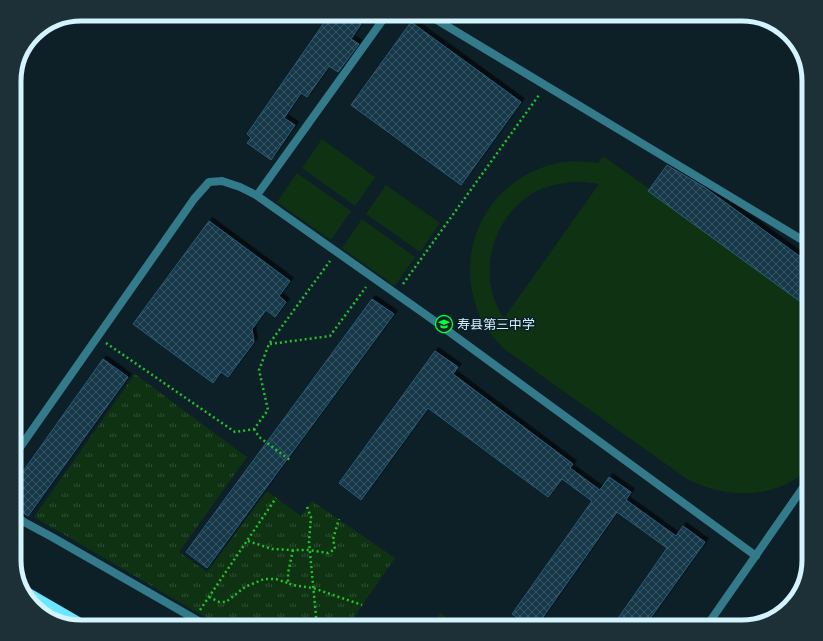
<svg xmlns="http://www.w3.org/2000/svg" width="823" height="641" font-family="Montserrat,'Noto Sans SC',sans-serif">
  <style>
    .grass { fill: #0f3213; fill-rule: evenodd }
    .park { fill: url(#park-tufts) }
    .building { fill: url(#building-cross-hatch); stroke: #275d78; filter: url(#shadow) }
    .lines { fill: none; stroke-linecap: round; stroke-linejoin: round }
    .path { stroke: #23c22f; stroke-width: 2.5; stroke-dasharray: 2 3; stroke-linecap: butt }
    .service { stroke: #337b8a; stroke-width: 8 }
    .secondary { stroke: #6ae7ff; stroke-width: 8 }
    .labels { text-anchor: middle; stroke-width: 3; stroke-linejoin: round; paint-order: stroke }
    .poi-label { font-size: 13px; fill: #d3f4ff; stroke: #0d1f27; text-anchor: start }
    .rim { fill: none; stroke: #d3f4ff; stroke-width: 5 }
  </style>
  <defs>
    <pattern id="park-tufts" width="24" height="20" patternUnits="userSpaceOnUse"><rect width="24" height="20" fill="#0f3213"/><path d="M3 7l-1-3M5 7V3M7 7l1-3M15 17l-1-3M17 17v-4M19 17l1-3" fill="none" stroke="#315036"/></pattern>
    <pattern id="building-cross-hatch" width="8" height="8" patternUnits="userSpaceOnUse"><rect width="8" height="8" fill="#17394a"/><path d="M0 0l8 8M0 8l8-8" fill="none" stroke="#385665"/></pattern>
    <filter id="shadow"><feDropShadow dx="3.5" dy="-3.5" stdDeviation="0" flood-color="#0009"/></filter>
  </defs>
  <rect width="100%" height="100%" fill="#0d1f27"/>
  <g class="grass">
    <polygon points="322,139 375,177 355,206 302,168"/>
    <path d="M603 156 809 302V469C773 500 728 499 687 479L504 349C493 337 482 325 477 309 454 247 489 181 553 164 568 160 583 161 598 163ZM571 182H583L599 184 504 318C475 277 492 216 535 192 546 186 558 184 571 182Z"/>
    <polygon points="297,173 351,211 331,240 277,202"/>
    <polygon points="386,185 440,223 420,252 366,214"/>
    <polygon points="362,219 415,257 395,286 342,248"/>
  </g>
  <g class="park">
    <polygon points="135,374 247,457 179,552 207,572 267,491 301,516 312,501 395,558 347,627 222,627 34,517"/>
    <path d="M440 613C449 620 459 621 467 627H431Z"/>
  </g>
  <g class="building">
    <polygon points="330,14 347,14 361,24 351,39 359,44 338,72 329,66 307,97 301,93 284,118 295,125 271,160 247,143 251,138 247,134"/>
    <polygon points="411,22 521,102 461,185 351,105"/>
    <polygon points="667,165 704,187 809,263 809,308 648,191"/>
    <polygon points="209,221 290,281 279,296 286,302 275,317 266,310 252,329 254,342 228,377 221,372 213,383 133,324"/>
    <polygon points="372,299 394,314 207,568 186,552"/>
    <polygon points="435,351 458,367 453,374 573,464 570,468 600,490 609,477 631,492 626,500 676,536 683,526 705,542 644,627 612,627 667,548 617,512 536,627 531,627 512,614 592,501 562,479 548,497 428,408 361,500 339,483"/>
    <polygon points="103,359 128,377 28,516 14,506 14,484"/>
  </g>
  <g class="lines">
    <g class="path">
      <polyline points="403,284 539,95"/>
      <polyline points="106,343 235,432 254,429 268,410 259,370 269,344 330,261"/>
      <polyline points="270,344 330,336 366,287"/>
      <polyline points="254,429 259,437 290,460"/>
      <polyline points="307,507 311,517 309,542 317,627"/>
      <polyline points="248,541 272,549 293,550 309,550 328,553 335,549 333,539 339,519"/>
      <polyline points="293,550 288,573 288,583 293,585 313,588 362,605"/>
      <polyline points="209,597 219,602 226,602 245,587 264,579 276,579 288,583"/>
      <polyline points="200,610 276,498"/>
    </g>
    <g class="service">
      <polyline points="427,14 809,244"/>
      <polyline points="260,191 387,14"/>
      <polyline points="14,456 194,199 209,182 222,181 240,187 256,195 429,317 756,556"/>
      <polyline points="14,514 24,522 52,537 209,627"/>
      <polyline points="706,627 809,479"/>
    </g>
    <polyline class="secondary" points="20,587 89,627"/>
  </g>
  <defs>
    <g id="school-ring" transform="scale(0.9)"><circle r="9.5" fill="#0d1f27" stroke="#00fe3c" stroke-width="1.5"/><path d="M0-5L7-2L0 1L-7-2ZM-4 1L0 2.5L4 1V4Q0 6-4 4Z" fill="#00fe3c"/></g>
  </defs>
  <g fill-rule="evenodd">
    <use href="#school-ring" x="444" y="324"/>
  </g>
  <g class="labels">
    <g class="poi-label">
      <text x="457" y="329">寿县第三中学</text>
    </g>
  </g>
  <path d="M0 0H823V641H0ZM81 21H742A60 60 0 0 1 802 81V560A60 60 0 0 1 742 620H81A60 60 0 0 1 21 560V81A60 60 0 0 1 81 21Z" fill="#1d3038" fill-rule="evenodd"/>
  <path class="rim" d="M81 21H742A60 60 0 0 1 802 81V560A60 60 0 0 1 742 620H81A60 60 0 0 1 21 560V81A60 60 0 0 1 81 21Z"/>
</svg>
